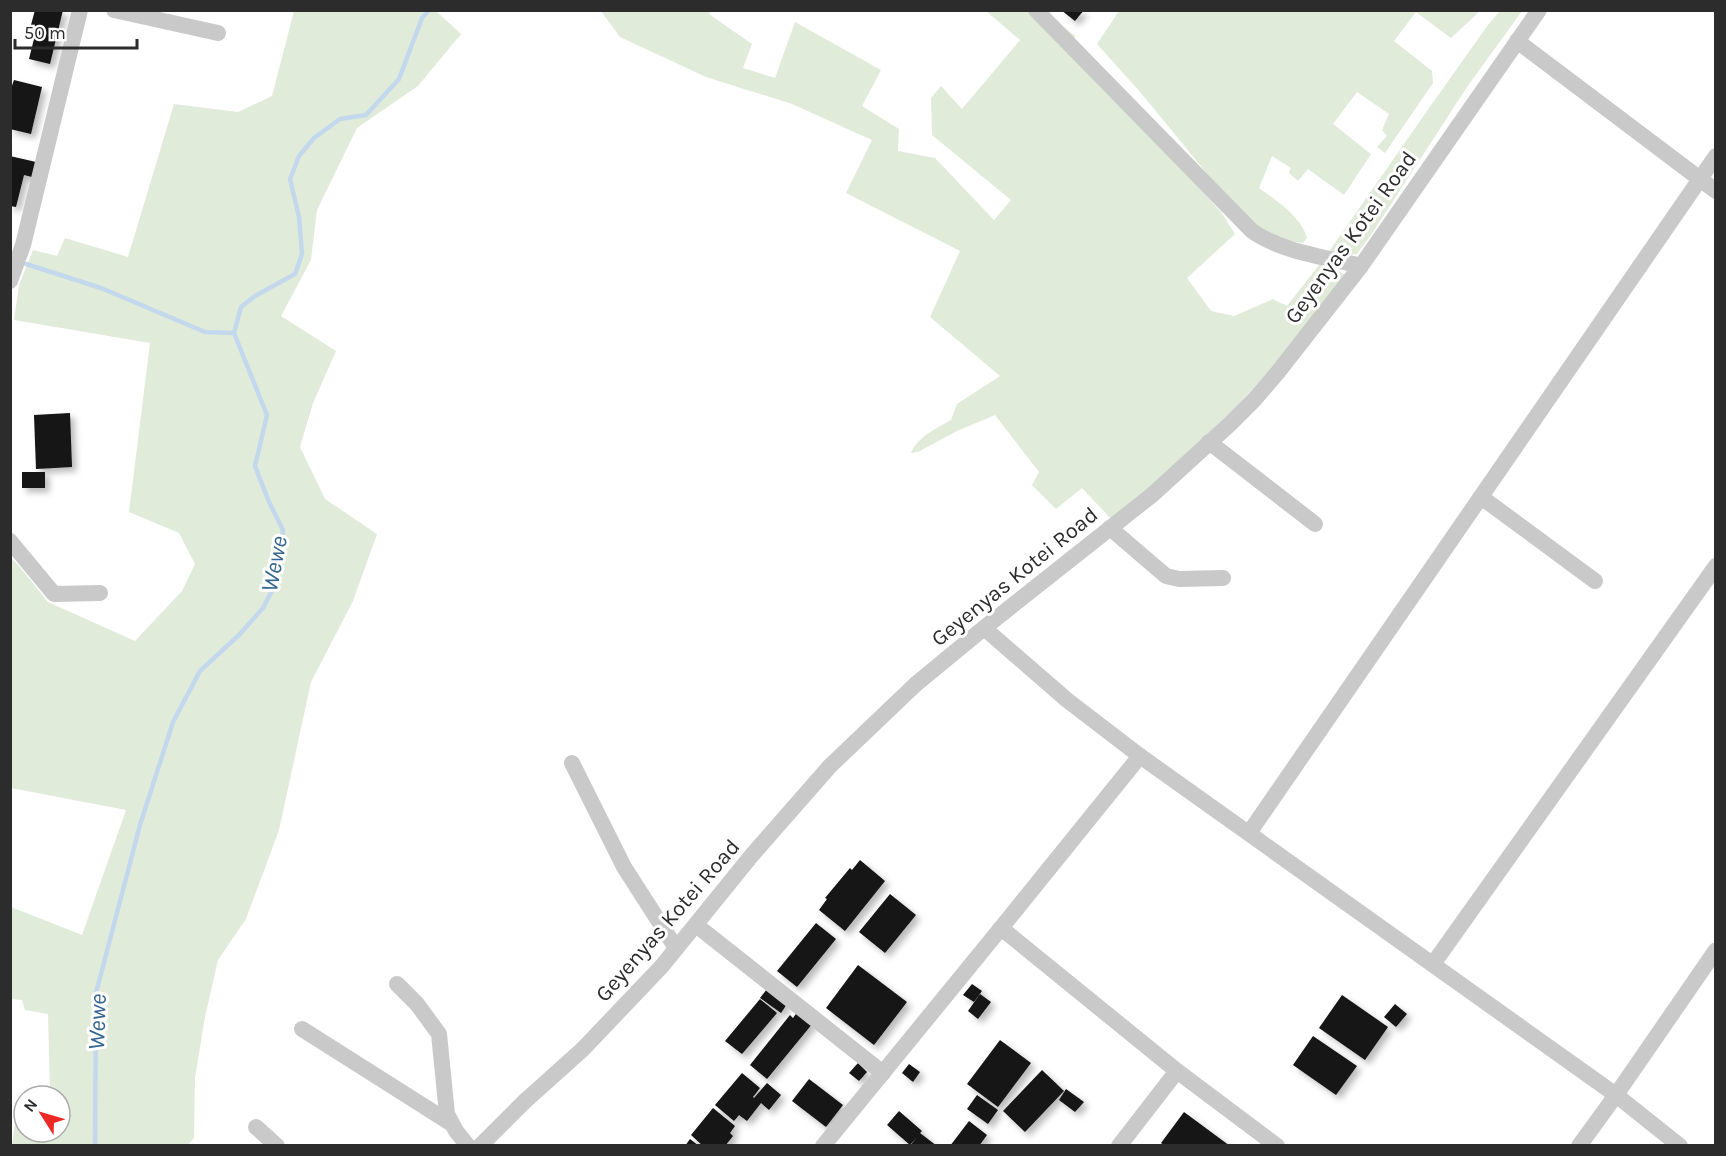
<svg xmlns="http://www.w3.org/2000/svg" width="1726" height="1156" font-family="Karla,sans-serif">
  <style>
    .green { fill: #e1ebd9 }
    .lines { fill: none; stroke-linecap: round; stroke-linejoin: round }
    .stream { stroke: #c3d8ec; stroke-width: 4.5 }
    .building { fill: #131313; filter: url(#shadow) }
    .minor { stroke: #c9c9c9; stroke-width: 16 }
    .labels { text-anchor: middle; stroke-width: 6; stroke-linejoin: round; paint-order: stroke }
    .street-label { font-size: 22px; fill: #2c2c2c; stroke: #fff }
    .water-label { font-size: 24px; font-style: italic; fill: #376691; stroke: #fff }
  </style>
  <defs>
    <filter id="shadow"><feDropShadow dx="4.5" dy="4.5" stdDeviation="3" flood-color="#0004"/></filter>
  </defs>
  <rect width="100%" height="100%" fill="#fff"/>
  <g class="green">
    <polygon points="294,11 438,11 437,12 461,34 418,86 357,128 317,210 311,260 281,316 336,351 313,403 300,447 325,499 377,534 353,601 311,682 279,830 246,919 218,960 205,1017 195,1078 194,1138 187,1146 12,1145 18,1100 24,1098 24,1132 60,1132 60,1096 34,1096 50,1092 48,1014 25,1010 22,1000 11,999 11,907 82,935 126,810 11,788 11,558 19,566 48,602 135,641 182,591 195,564 179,533 129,512 150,343 14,320 19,285 33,250 57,256 65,238 128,257 174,104 238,112 272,96"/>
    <path d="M601 11H710L709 14 752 44 743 68 775 78 795 22 881 70 862 106 899 129 898 151 935 158 994 220 1011 200 932 135 931 98 941 86 962 109 1020 40 986 11H1044L1075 36 1072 46 1221 212 1235 234 1187 278 1211 311 1234 316 1273 299 1287 306 1323 260 1345 275 1283 355 1238 405 1177 465 1111 519 1082 488 1056 509 1032 485 1039 472 995 415 957 431 918 452 911 453C918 436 936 429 951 420L957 404 1000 376 930 317 960 251 846 193 872 140 792 104 706 77 620 37Z"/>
    <path d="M1119 11H1480L1451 38 1416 12 1394 41 1432 71 1433 83 1385 153 1377 147 1387 136 1382 130 1389 114 1357 92 1333 124 1371 154 1344 195 1308 169 1298 181 1289 173 1291 168 1272 156 1259 188C1276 200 1302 218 1307 238L1303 243 1268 238 1222 192 1141 93 1097 44Z"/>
    <polygon points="1500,11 1522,11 1467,87 1371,235 1357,254 1343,256 1328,253 1434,101 1488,25"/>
  </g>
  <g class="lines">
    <g class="stream">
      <polyline points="26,264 101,288 205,332 234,333"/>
      <polyline points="95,1146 96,993 140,825 173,722 200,671 239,635 263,608 275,585 283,530 269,502 255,466 267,415 234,333 241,307 255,296 295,274 302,254 299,217 290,179 299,156 314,138 340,119 366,115 399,79 422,18 429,10"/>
    </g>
  </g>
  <g class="building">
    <polygon points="35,10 63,10 50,64 29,59 37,27 31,25"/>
    <polygon points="1061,10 1084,10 1075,21"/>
    <polygon points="14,80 42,87 31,134 10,129 10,91"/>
    <polygon points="10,156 36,162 32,177 24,175 16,207 10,206"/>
    <polygon points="70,413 72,467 36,469 34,415"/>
    <rect x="22" y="472" width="23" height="16"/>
    <polygon points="860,860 885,881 845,931 819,910 827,899 825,898 850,868 852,870"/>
    <polygon points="890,894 916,915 885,953 859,932"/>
    <polygon points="816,923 836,939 797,987 777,971"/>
    <polygon points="858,965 907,1002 874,1045 826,1008"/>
    <polygon points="972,984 982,991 974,1002 963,995"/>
    <polygon points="767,989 787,1004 781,1013 760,998"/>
    <polygon points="980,994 991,1002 978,1019 968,1011"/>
    <polygon points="1342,995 1388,1027 1365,1060 1319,1028"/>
    <polygon points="760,999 777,1013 742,1054 725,1041"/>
    <polygon points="1395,1004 1407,1014 1396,1027 1384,1017"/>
    <polygon points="798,1011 813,1023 767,1079 750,1065 790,1015 793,1018"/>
    <polygon points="1313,1036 1357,1066 1336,1095 1293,1065"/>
    <polygon points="1000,1040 1031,1063 998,1107 967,1084"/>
    <polygon points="858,1063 867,1072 859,1081 849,1073"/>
    <polygon points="909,1064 920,1072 913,1082 902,1073"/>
    <polygon points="1042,1070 1064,1091 1025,1132 1003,1111"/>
    <polygon points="742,1073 760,1088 753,1097 754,1098 767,1083 781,1095 769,1110 761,1103 747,1121 739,1115 734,1121 715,1105"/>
    <polygon points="809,1079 843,1105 826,1127 792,1101"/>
    <polygon points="1066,1089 1084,1102 1075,1112 1059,1100"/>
    <polygon points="977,1095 998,1110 988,1124 967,1109"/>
    <polygon points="713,1108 735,1126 730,1133 733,1136 725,1146 703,1146 691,1135"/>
    <polygon points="899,1111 922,1131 920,1133 937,1146 910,1146 917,1137 910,1145 887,1125"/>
    <polygon points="1184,1112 1230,1146 1165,1146 1161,1143"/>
    <polygon points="969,1121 987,1135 979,1146 950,1146"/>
    <polygon points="690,1139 699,1146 685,1146"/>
  </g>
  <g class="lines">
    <g class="minor">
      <polyline points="114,10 218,33"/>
      <path d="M1036 10 1252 231C1282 252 1325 257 1361 266"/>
      <polyline points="1716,156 1700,179 1716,191"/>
      <polyline points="10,281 23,245 80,10"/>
      <polyline points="1209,442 1315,524"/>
      <polyline points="1481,497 1595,581"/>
      <polyline points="1110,528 1166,576 1179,579 1223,578"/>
      <polyline points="10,541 54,594 100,593"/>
      <polyline points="984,628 1067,700 1140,756 1616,1095 1680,1146"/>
      <polyline points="1140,756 1001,928 1177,1071 1277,1146"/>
      <polyline points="572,763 624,867 676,948"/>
      <polyline points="1249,833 1700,179 1517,41"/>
      <polyline points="696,925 883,1073"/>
      <polyline points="1433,964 1716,566"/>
      <polyline points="397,984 417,1004 439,1034 447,1114 456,1131 468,1146"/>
      <polyline points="302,1029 452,1124"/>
      <polyline points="256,1127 277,1146"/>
      <polyline points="480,1146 524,1102 583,1049 662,966 752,855 830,766 916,684 984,628 1152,495 1230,424 1254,400 1278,372 1361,266 1539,10"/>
      <polyline points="823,1146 1001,928"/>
      <polyline points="1119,1146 1177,1071"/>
      <polyline points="1579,1146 1616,1095 1716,950"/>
    </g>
  </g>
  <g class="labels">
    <g class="street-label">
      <text transform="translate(1350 237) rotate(-54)" y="8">Geyenyas Kotei Road</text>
      <text transform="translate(1014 576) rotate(-39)" y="8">Geyenyas Kotei Road</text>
      <text transform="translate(667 920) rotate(-49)" y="8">Geyenyas Kotei Road</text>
    </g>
    <g class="water-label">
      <text transform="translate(274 564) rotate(-79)" y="8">Wewe</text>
      <text transform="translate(97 1022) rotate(-88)" y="8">Wewe</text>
    </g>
  </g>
  <rect width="1726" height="1156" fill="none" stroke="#2c2c2c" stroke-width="24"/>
  <g transform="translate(42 1114) rotate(307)"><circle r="28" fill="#ffffff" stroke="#ababab" stroke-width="1.5"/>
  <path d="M0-4.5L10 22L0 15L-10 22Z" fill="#ed2925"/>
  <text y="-9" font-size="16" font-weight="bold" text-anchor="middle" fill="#2c2c2c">N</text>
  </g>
  <path d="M15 39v9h122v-9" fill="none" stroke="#2c2c2c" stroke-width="3"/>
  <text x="24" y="39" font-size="18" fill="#2c2c2c" stroke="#ffffff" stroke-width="4.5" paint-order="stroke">50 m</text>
</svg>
